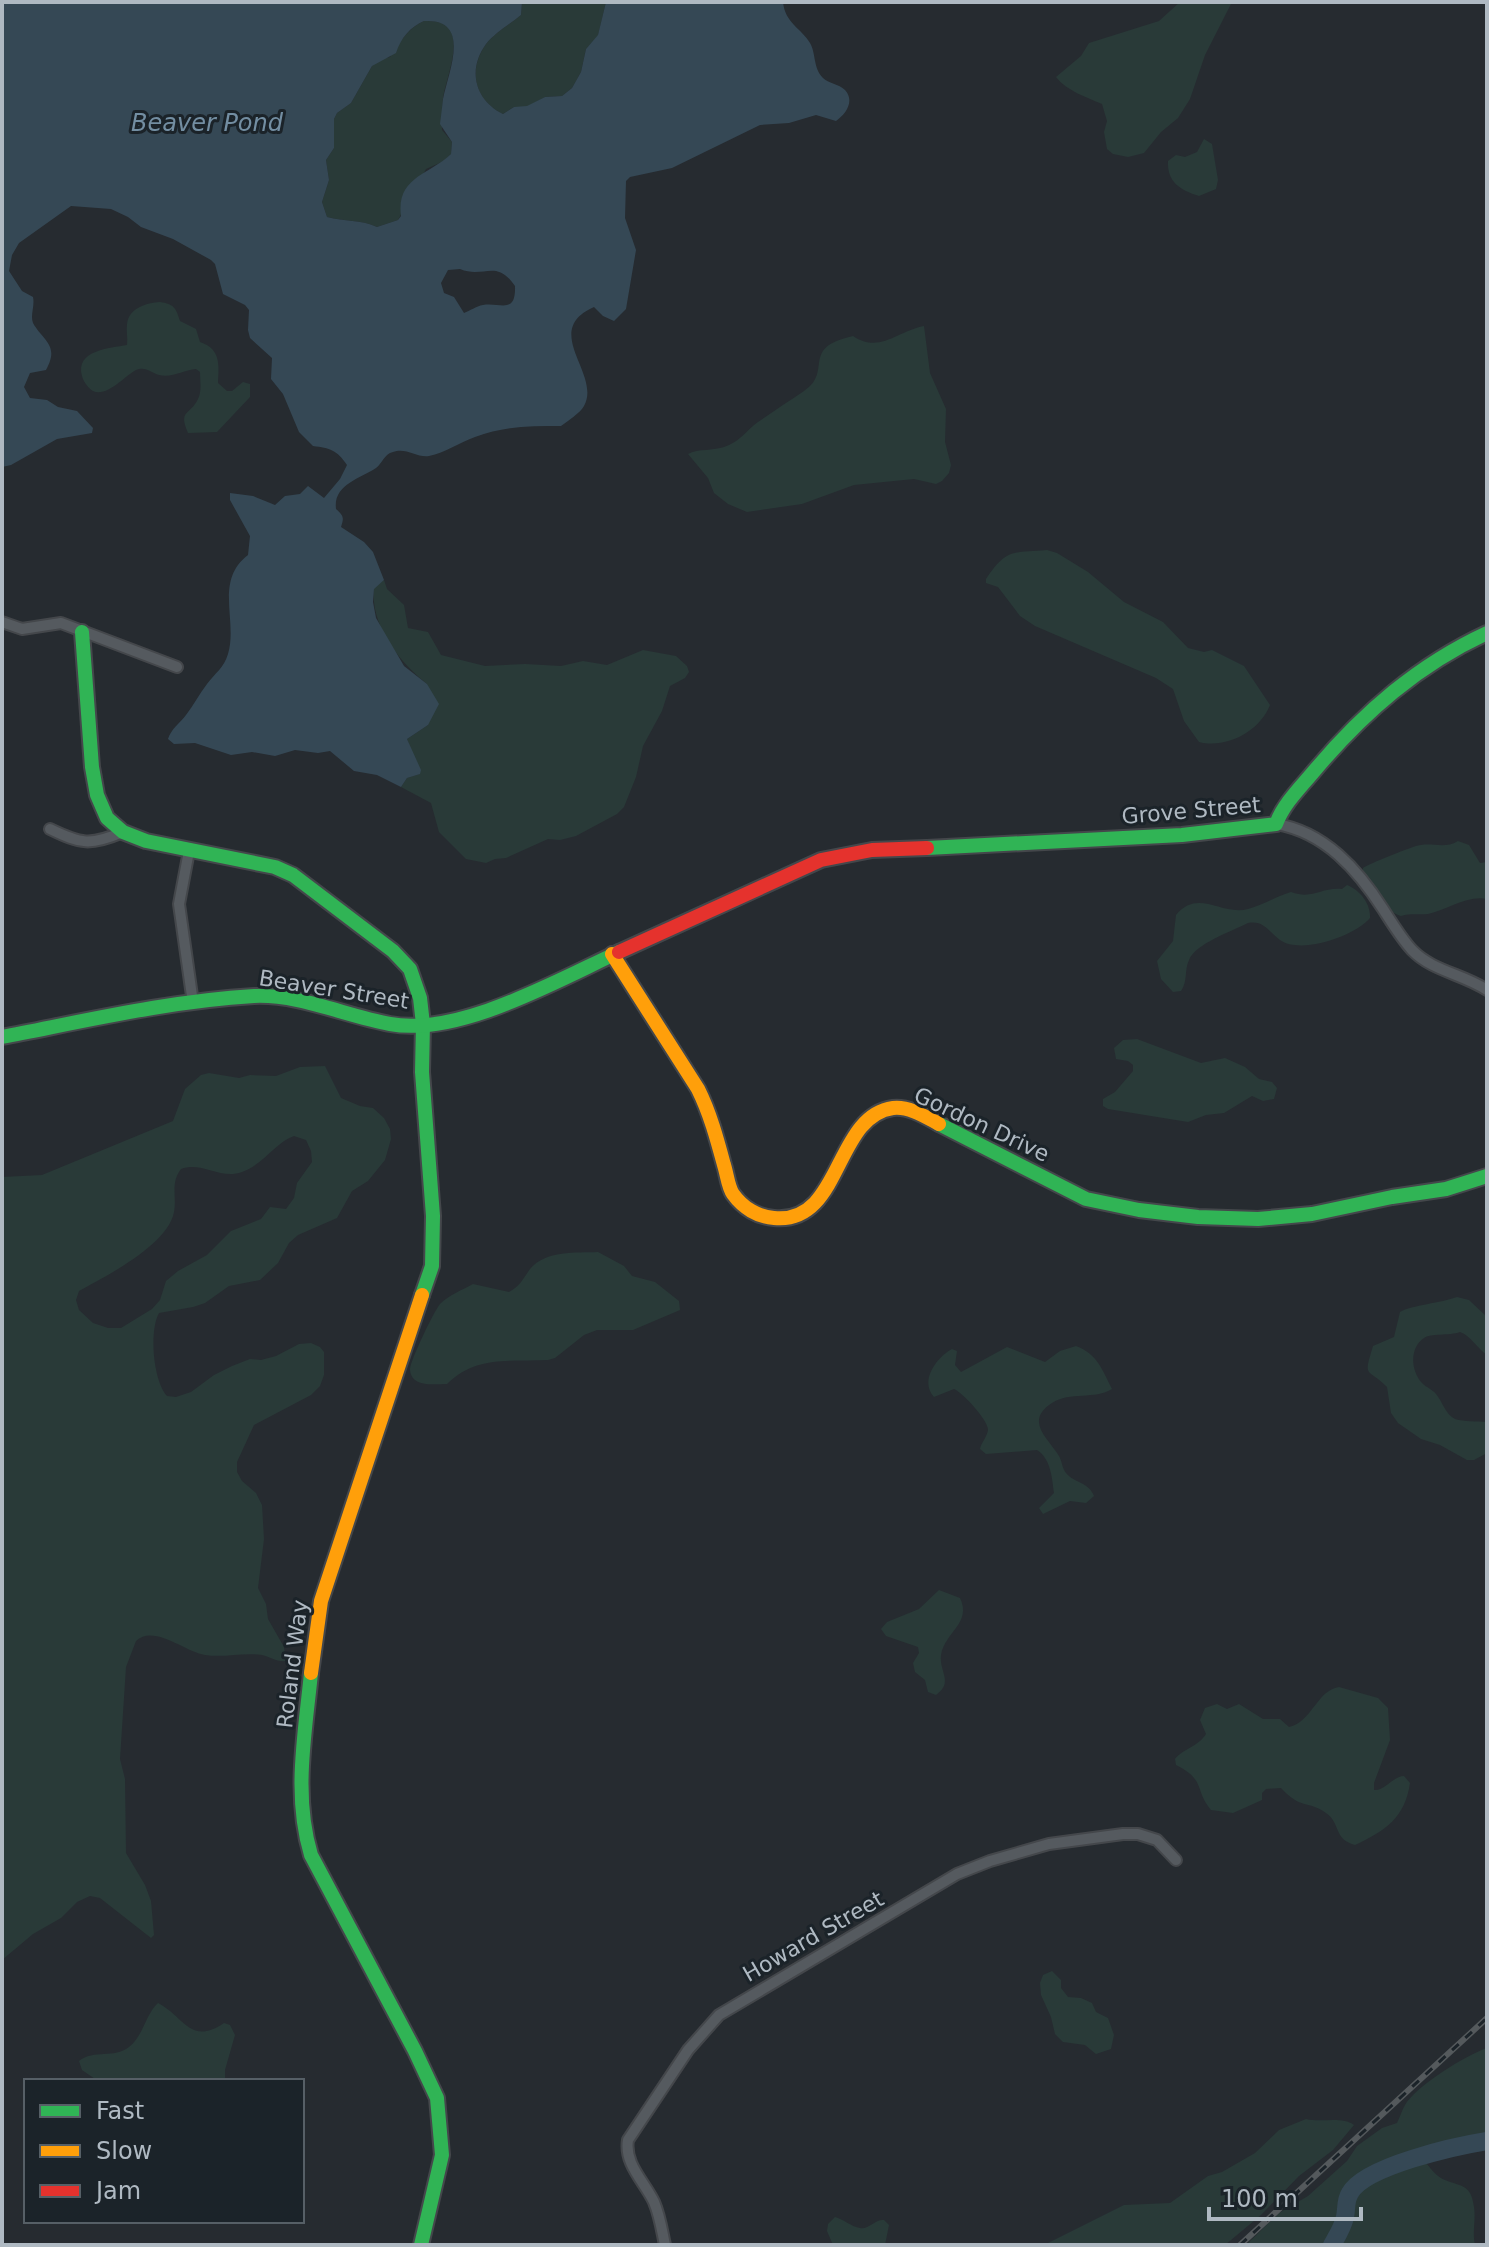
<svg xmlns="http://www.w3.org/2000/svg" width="1489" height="2247" font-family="'DejaVu Sans',sans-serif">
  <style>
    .green { fill: #293a38; fill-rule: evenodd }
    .water { fill: #354855; fill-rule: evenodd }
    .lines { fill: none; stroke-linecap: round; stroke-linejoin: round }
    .river { stroke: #354855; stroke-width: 18 }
    .street-casing { stroke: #44474b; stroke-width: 14 }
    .fast-casing { stroke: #44474b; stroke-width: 18 }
    .slow-casing { stroke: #44474b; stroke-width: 18 }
    .jam-casing { stroke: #44474b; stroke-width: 18 }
    .street { stroke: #555a5f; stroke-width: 10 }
    .fast { stroke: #30b455; stroke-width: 14 }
    .slow { stroke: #ff9f0a; stroke-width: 14 }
    .jam { stroke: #e5322d; stroke-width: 14 }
    .rail-casing { stroke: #54595c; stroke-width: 6 }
    .rail { stroke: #1b2329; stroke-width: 3; stroke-dasharray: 9; stroke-linecap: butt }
    .labels { text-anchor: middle; stroke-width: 6; stroke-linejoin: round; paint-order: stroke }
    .street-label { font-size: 22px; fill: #afb9c2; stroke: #1b2329 }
    .water-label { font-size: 24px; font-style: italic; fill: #738ea2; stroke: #1b2329 }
  </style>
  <rect width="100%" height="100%" fill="#262b30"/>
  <g class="green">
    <path d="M522 2H606L598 36 586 49 581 72 572 88 562 96 545 97 527 107H514L503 114C475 100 467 71 486 44 495 33 510 24 521 15Z"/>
    <path d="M1180 2H1232L1205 55 1190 99 1178 118 1161 132 1144 153 1128 157 1113 154 1107 149 1104 132 1107 121 1102 104C1086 97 1067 91 1056 77L1081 56 1089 43 1159 21Z"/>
    <path d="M424 21C474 18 447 72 443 99 442 109 442 120 442 130L452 142 451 154 444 161 426 169 398 220 377 227C360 219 345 222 327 217L322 202 329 180 326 160 334 148V119L337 113 351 103 372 66 380 59 390 57C399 43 408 28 424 21Z"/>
    <path d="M1204 139 1212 144 1218 180 1216 189 1199 196C1180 190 1167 182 1168 161L1176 155 1185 157 1197 152Z"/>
    <path d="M160 302C174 304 176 308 180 321L196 329 200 342C221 349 219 365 218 383L227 391H232L243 382 250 384V397L217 432 188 433C178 409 190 416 198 399 202 391 200 381 200 372L196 369C183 370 173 378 159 375 151 373 146 366 136 370 126 375 106 398 93 391 89 389 83 381 82 376 75 350 110 348 127 345 128 338 126 331 127 324 129 308 146 303 160 302Z"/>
    <path d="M924 326 930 373 946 409 945 442 951 465 949 473 942 481 936 484 914 479 854 485 802 504 747 512 728 504 714 493 708 478 688 454C698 448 714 452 729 445 741 440 748 429 758 422 774 411 789 401 804 391 834 371 799 348 853 336 880 354 897 331 924 326Z"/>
    <path d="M1047 550 1057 553 1088 572 1124 602 1163 622 1188 648 1204 652 1212 650 1244 666 1270 705C1260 731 1227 749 1199 742L1184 721 1173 689 1156 678 1035 626 1020 616 998 587 986 583V579C1007 548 1012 553 1047 550Z"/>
    <path d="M384 580 387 589 404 605 408 628 428 632 441 655 485 666 525 664 561 666 583 661 607 665 643 650 676 656 687 666 689 672 685 678 670 686 662 711 643 746 636 777 624 807 617 814 576 836 560 840 548 839 506 858 495 859 486 863 466 859 439 832 431 803 401 787 407 778 419 774 407 739 428 725 427 684C400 662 370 626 374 588Z"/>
    <path d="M1458 841 1469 845 1480 863 1487 862V899C1467 895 1447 910 1428 914 1418 915 1411 913 1401 916 1382 911 1378 885 1363 873V868C1366 865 1415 845 1421 845 1435 843 1445 849 1458 841Z"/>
    <path d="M1347 885C1360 890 1371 904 1370 918 1355 936 1301 955 1280 940 1269 932 1264 920 1248 923 1232 931 1195 944 1189 960 1184 971 1188 981 1181 991L1173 992 1161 979 1157 961 1173 941 1176 915C1198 888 1221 916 1248 909 1263 905 1277 896 1291 892 1313 900 1321 887 1342 889Z"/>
    <polygon points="1137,1039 1201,1063 1225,1058 1245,1067 1259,1079 1272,1082 1277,1088 1274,1099 1263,1101 1252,1096 1224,1113 1206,1115 1188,1122 1108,1109 1103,1106 1103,1099 1115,1092 1133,1071 1133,1065 1128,1061 1116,1059 1114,1048 1123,1040"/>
    <path d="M325 1066 341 1098 360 1106 373 1108 384 1118 390 1129 391 1139 385 1160 368 1181 352 1191 337 1218 298 1235 289 1243 278 1263 260 1280 229 1286 205 1303 193 1307 159 1313C149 1331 153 1380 167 1396L176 1397 191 1392 214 1375 232 1366 250 1359 261 1360 276 1356 299 1344 311 1343 320 1347 324 1352V1375L320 1386 311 1395 254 1425 237 1462V1472L242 1481 256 1493 262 1505 264 1539 258 1588 266 1604 268 1619 284 1647 286 1661C276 1662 271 1657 262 1655 243 1652 225 1658 205 1655 185 1652 154 1624 136 1641L126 1667 120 1759 125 1779 126 1853 145 1885 151 1901 154 1935 151 1938 100 1898 90 1896 77 1902 61 1918 33 1934 2 1960V1177L42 1175 173 1121 185 1089 201 1075 209 1073 239 1078 250 1075 276 1076 300 1067ZM294 1136 306 1140 311 1151 312 1162 297 1183 294 1198 286 1209 270 1207 261 1219 231 1231 207 1255 178 1271 166 1281 160 1300 152 1309 121 1328H108L93 1323 79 1310 76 1300 79 1291C106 1276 168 1245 174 1212 177 1197 170 1183 181 1169 202 1161 220 1180 242 1172 264 1164 276 1142 294 1136Z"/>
    <path d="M598 1252 624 1266 632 1276 655 1282 679 1301 680 1310 633 1330H597L584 1335 555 1358 548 1360C510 1362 476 1355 447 1384 437 1384 423 1386 415 1380 412 1378 410 1373 410 1369 411 1359 434 1311 440 1304 449 1295 462 1290 473 1284L509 1292C520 1286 523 1279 530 1269 546 1250 576 1253 598 1252Z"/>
    <path d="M1457 1297 1469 1300 1487 1317V1355C1477 1348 1471 1336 1460 1332 1449 1336 1430 1333 1424 1338 1409 1348 1411 1371 1422 1383 1427 1388 1432 1389 1436 1394 1442 1401 1446 1415 1455 1419 1464 1422 1477 1421 1487 1422V1453L1474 1460H1467L1440 1445 1421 1439 1398 1423 1391 1413 1387 1387C1367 1367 1363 1379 1373 1346L1394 1337 1400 1312C1412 1305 1441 1303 1457 1297Z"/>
    <path d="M1076 1346C1097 1354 1102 1369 1112 1389 1095 1400 1070 1391 1052 1403 1024 1421 1048 1438 1059 1456 1062 1461 1062 1468 1066 1473 1074 1483 1089 1482 1094 1496L1086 1503 1070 1501 1043 1514 1039 1508 1054 1493C1052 1478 1051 1459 1037 1450L986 1454 980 1449C981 1443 987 1437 988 1430 989 1421 962 1392 954 1389L934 1397C919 1381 937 1357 952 1349L957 1351 955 1365 961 1372 1007 1347 1045 1362 1060 1351Z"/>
    <path d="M939 1590 960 1598C972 1623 945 1632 941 1655 939 1672 954 1682 936 1695L928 1692 925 1680 915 1672 913 1663 919 1653 918 1647 886 1636 881 1629 887 1622 919 1609Z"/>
    <path d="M1339 1687 1378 1698 1388 1708 1390 1740 1374 1783V1790C1385 1791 1393 1776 1404 1776L1410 1783C1405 1818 1385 1831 1355 1845 1333 1839 1341 1823 1326 1813 1308 1800 1301 1810 1281 1788L1266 1789 1262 1793V1800L1233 1813 1211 1810C1194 1789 1206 1780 1176 1765L1175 1759C1184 1748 1198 1747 1206 1734L1200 1720 1205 1708 1217 1704 1227 1709 1239 1704 1263 1719H1280L1289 1727C1312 1722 1317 1690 1339 1687Z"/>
    <polygon points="1052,1971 1061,1980 1061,1988 1068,1997 1081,1998 1092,2003 1096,2012 1108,2018 1114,2035 1111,2049 1096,2054 1085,2045 1063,2042 1055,2034 1051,2017 1041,1995 1040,1983 1043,1975"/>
    <path d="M158 2003C185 2017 190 2046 224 2023L230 2025 235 2035 225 2070V2081H98L82 2070 79 2061C94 2049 114 2059 129 2047 144 2035 145 2015 158 2003Z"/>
    <path d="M1487 2048V2138L1449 2149 1426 2163C1432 2170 1437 2177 1445 2180 1462 2187 1471 2184 1474 2207 1476 2220 1472 2232 1475 2245H1246L1279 2213 1308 2196 1347 2161 1357 2146 1382 2128 1397 2123C1400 2117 1402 2110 1405 2105 1416 2086 1466 2055 1487 2048Z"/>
    <path d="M1306 2119C1321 2123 1342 2116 1354 2125L1333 2150 1299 2176 1261 2215 1225 2245H1044L1124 2205 1170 2203 1208 2176 1222 2172 1255 2153 1279 2130Z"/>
    <path d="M835 2217C843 2219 852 2227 860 2228 868 2230 875 2219 884 2220L889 2225 885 2245H833L827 2231 828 2224Z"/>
  </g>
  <path class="water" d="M2 2H522L521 15C510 24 495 33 486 44 467 70 475 100 503 114L514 107 527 106 545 97 562 96 572 88 581 72 586 49 598 35 606 2H783C785 23 801 28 810 43 816 53 813 68 823 78 828 83 839 84 845 90 855 101 846 114 836 121L816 115 789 123 760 125 672 168 630 177 626 181 625 218 636 250 626 309 614 321 603 316 594 307C540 331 602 374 584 406 580 413 568 421 561 426 531 426 504 426 475 437 460 442 445 453 429 456 417 458 406 447 393 452 384 454 382 464 376 468 359 479 333 485 336 509 344 516 344 518 341 527L364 542 373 552 384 580 374 589 373 602 376 618 404 666 427 684 439 704 428 725 407 739 421 770 420 774 407 778 401 787 377 775 354 771 330 751 318 753 295 750 275 756 252 752 231 755 195 743 174 744 168 739C171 729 180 723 186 715 194 705 199 694 207 684 215 673 224 668 228 654 238 621 214 581 248 555L250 536 230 500V493L253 496 275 505 285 496 300 494 308 486 324 498 340 479 347 465C337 450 330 448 313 446L299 432 283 394 271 379 272 358 250 338 248 330 249 310 245 305 223 294 215 264 211 260 173 239 141 227 128 217 111 209 71 206 19 243 12 255 9 271 22 291 33 297C35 306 30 315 33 323 43 341 60 345 46 370L30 373 24 387 30 398 47 400 58 407 77 411 93 428 92 433 57 439 11 465 2 467ZM424 21C473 18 448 73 443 99 442 108 441 116 440 124L452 142 451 154C429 175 396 177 401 216L398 220 377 227C360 219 345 222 327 217L322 202 329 180 326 160 334 148V119L337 113 351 103 372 66 396 53C401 38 410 27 424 21ZM460 269C484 279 496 258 515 286 516 315 500 302 483 305 476 306 470 311 464 313L454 297 444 293 441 283 448 270Z"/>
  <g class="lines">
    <path class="river" d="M1332 2245C1337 2236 1343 2227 1345 2217 1347 2208 1345 2201 1350 2193 1365 2166 1456 2146 1487 2141"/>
    <g class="street-casing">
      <g id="street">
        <polyline points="2,622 22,629 61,623 177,667"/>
        <path d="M1276 824C1325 832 1358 870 1383 909 1392 923 1401 938 1412 950 1432 971 1463 974 1487 990"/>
        <path d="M50 829C81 844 90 846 123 832"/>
        <polyline points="189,851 179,904 193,1003"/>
        <path d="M665 2245C662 2231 660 2216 654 2202 644 2181 624 2164 628 2140L688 2050 719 2015 957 1874 990 1861 1049 1844 1123 1834H1138L1157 1840 1176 1860"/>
      </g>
    </g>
    <g class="fast-casing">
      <g id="fast">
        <polyline points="82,632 92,767 97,795 107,818 123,832 146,841 275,867 293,875 393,951 410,969 420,998 423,1024 422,1072 433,1216 432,1266 422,1295"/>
        <path d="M927 848 1182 835 1276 824C1284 803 1301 787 1315 770 1364 712 1418 665 1487 633"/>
        <path d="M2 1037C85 1021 169 1001 254 996 299 994 346 1016 390 1024 458 1037 558 980 619 952"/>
        <polyline points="939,1124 1086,1199 1139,1210 1198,1217 1258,1219 1312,1214 1392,1197 1446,1189 1487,1176"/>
        <path d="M311 1673C305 1734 293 1795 311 1855L415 2051 437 2098 442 2155 421 2245"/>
      </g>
    </g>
    <g class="slow-casing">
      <g id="slow">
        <path d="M612 954 698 1089C710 1113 717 1139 724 1165 727 1174 728 1187 733 1194 743 1208 758 1217 774 1218 842 1225 834 1116 893 1108 909 1106 926 1117 939 1124"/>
        <polyline points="311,1673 321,1601 422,1295"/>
      </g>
    </g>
    <g class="jam-casing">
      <polyline id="jam" points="619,952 821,860 872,850 927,848"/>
    </g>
    <use href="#street" class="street"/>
    <use href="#fast" class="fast"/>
    <use href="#slow" class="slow"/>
    <use href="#jam" class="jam"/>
    <g class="rail-casing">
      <polyline id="rail" points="1240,2245 1487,2018"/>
    </g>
    <use href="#rail" class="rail"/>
  </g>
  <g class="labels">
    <g class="street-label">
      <text transform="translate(1191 810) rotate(-5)" y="8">Grove Street</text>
      <text transform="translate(334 989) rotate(9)" y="8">Beaver Street</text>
      <text transform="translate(982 1124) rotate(25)" y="8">Gordon Drive</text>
      <text transform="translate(292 1664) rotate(-83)" y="8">Roland Way</text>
      <text transform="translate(813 1936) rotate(-30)" y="8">Howard Street</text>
    </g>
    <g class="water-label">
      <text x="207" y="131">Beaver Pond</text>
    </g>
  </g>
  <rect width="1489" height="2247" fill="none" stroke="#afb9c2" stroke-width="8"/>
  <rect x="24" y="2079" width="280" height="144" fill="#1b2329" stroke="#565f66" stroke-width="2"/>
  <rect x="40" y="2105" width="40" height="12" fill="#30b455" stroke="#565f66" stroke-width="2"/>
  <text x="96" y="2119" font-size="24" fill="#afb9c2">Fast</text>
  <rect x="40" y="2145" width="40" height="12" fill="#ff9f0a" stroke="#565f66" stroke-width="2"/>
  <text x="96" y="2159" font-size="24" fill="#afb9c2">Slow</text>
  <rect x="40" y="2185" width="40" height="12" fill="#e5322d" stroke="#565f66" stroke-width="2"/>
  <text x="96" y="2199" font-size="24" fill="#afb9c2">Jam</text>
  <path d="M1209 2207v12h152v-12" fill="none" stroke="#afb9c2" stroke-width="4"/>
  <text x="1221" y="2207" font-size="24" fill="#afb9c2" stroke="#1b2329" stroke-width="6" paint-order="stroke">100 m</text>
</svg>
